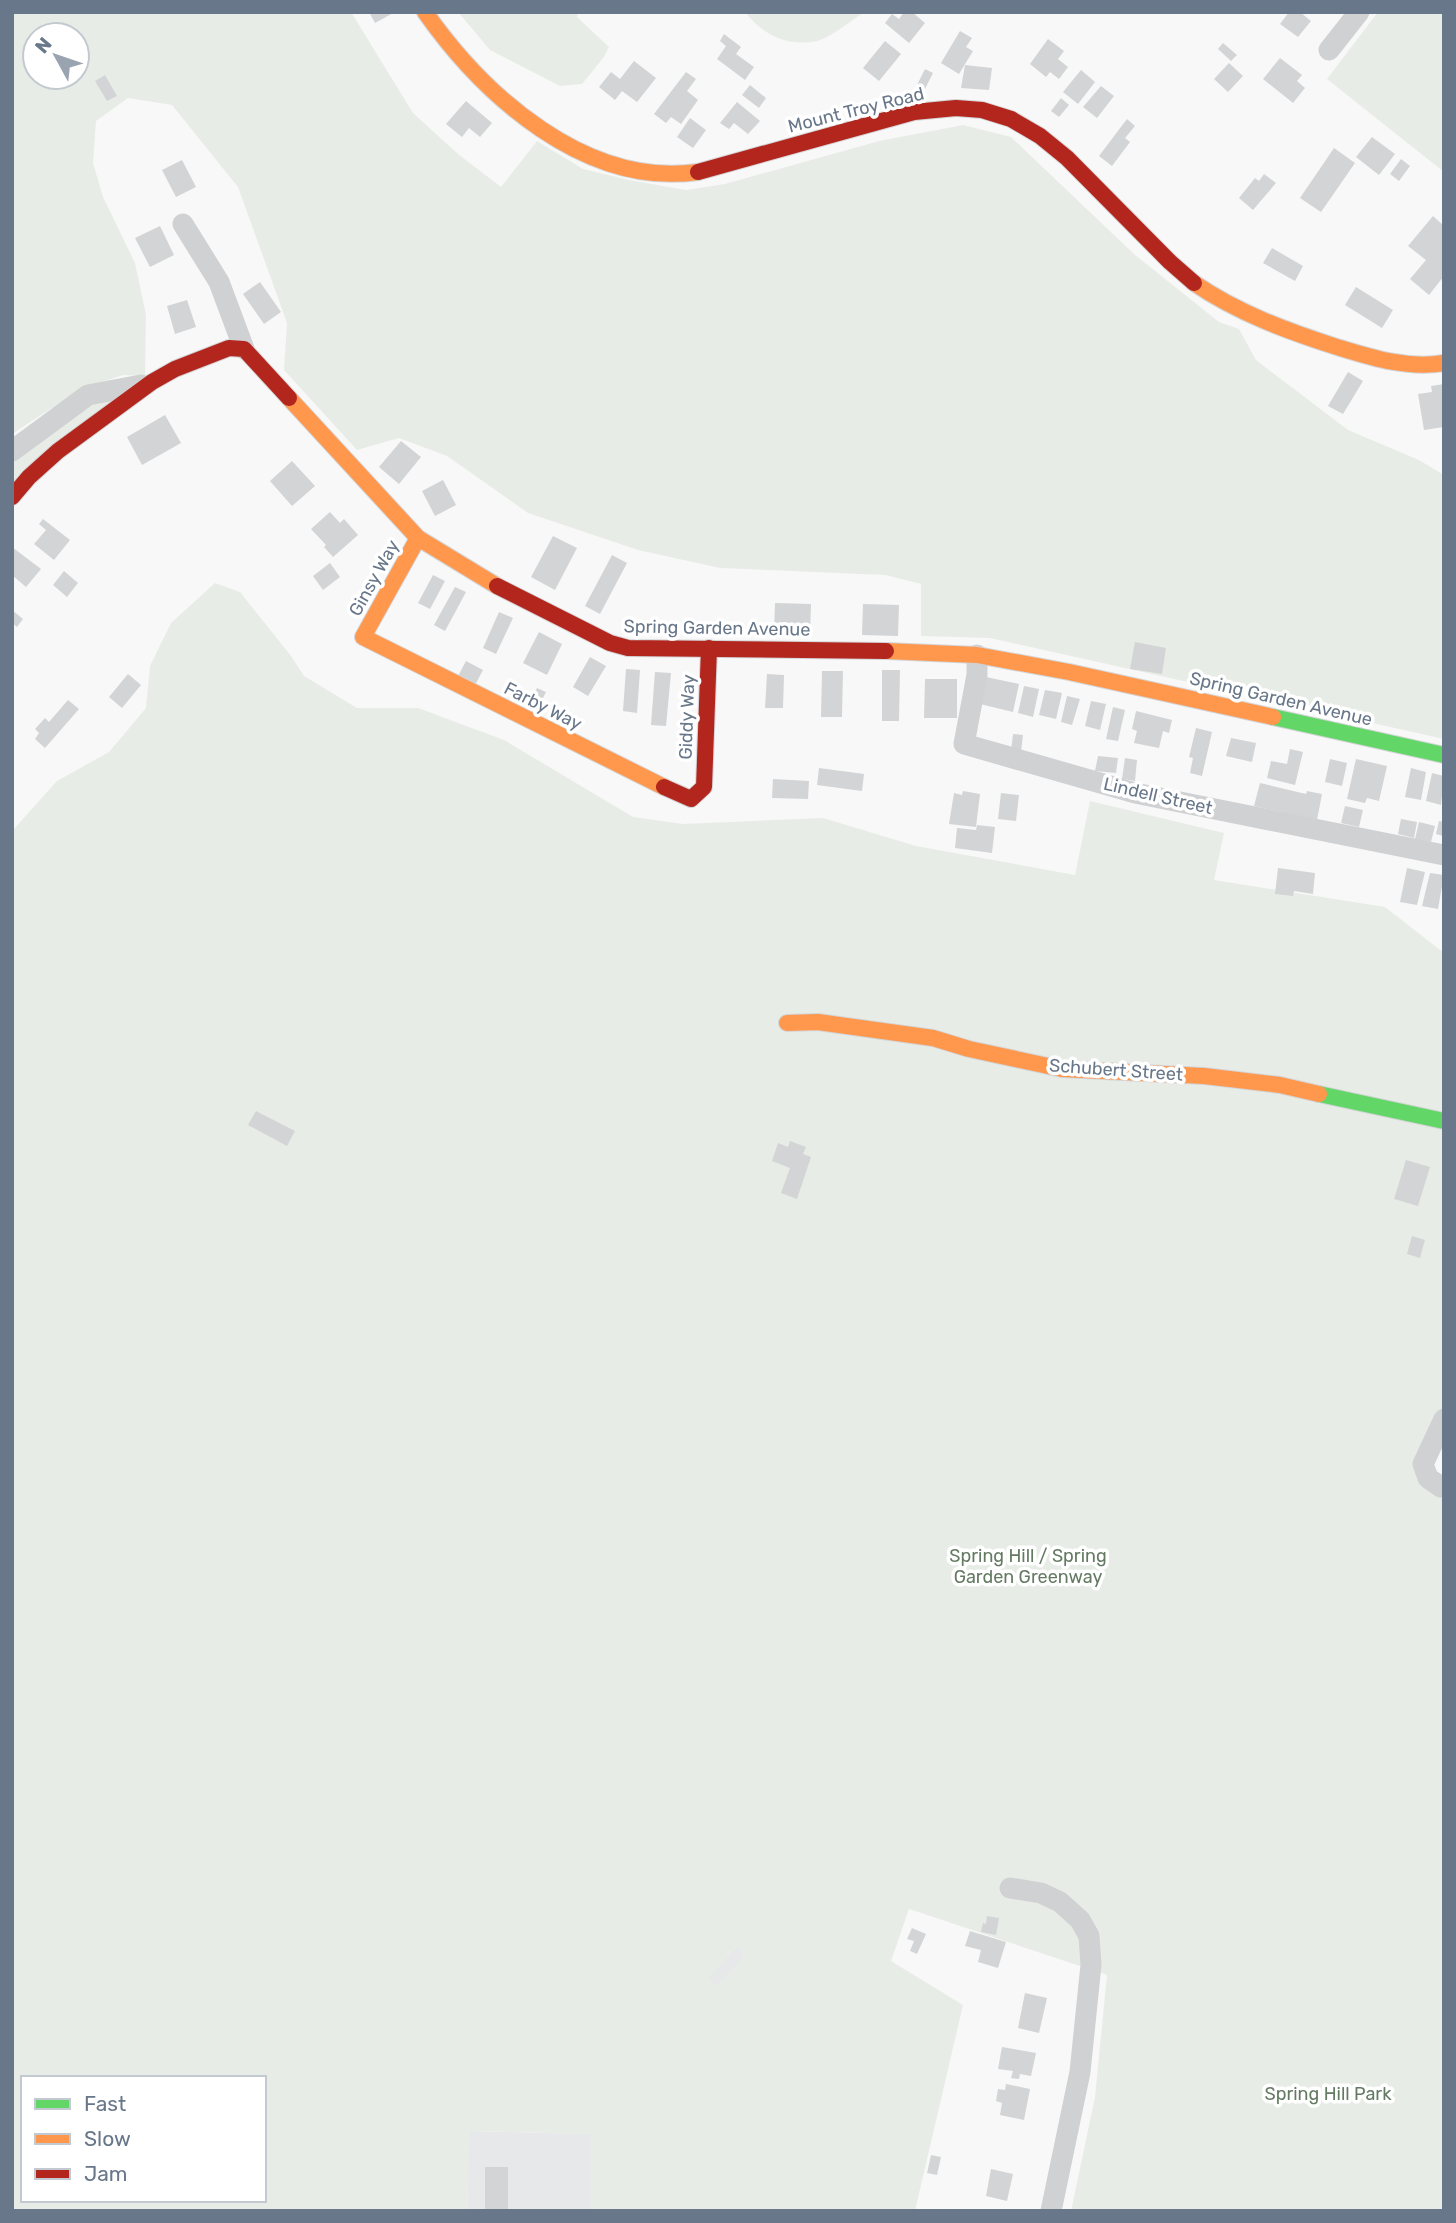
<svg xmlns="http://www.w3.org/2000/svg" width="1456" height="2223" font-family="Rubik,sans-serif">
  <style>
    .built { fill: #e7e8e9 }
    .green { fill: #e8ece6; fill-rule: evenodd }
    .building { fill: #d3d4d5 }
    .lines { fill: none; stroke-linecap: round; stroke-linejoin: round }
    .fast-casing { stroke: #d4d5d7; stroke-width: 18 }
    .slow-casing { stroke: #d4d5d7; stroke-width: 18 }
    .jam-casing { stroke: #d4d5d7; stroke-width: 18 }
    .street { stroke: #d0d1d3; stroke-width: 21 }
    .fast { stroke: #63d668; stroke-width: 16 }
    .slow { stroke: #ff974d; stroke-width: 16 }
    .jam { stroke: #b3261e; stroke-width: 16 }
    .labels { text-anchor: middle; stroke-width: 7; stroke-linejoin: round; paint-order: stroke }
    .street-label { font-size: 18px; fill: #687789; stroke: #fff }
    .park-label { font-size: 18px; fill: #657a63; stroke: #fff }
  </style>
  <rect width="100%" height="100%" fill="#f8f8f8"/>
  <g class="built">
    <polygon points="738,1945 746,1955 718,1987 708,1978"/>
    <polygon points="469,2131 591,2134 591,2211 467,2211"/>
  </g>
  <g class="green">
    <path d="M12 12H351L413 113 458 154 501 187 537 141 583 169 629 180 686 190 725 184 879 141 963 125 1011 137 1134 254 1219 322 1239 329 1256 360 1348 430 1419 460 1444 475V739L990 638 921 636V584L885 575 720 568 638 550 528 513 447 456 399 438 357 450 284 370 287 323 238 187 172 105 128 98 96 121 93 163 103 197 135 263 146 315 145 376 123 375 81 389 12 434ZM35 35H77V77H35Z"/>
    <polygon points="458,12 578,12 577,17 609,47 604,57 582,84 560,86 490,50"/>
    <path d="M745 12H864C852 20 830 38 817 41 787 47 763 35 745 12Z"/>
    <polygon points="1378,12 1444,12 1444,172 1327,79"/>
    <polygon points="121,394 12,488 12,462 95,402"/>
    <path d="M215 583 240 592 291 656 304 676 357 708H418L504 740 633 817 683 824 823 818 916 846 1075 875 1090 801 1224 833 1214 880 1385 907 1444 953V1431L1429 1462 1433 1474 1444 1476V2211H1071L1095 2097 1107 1975 909 1909 891 1961 963 2005 915 2211H591V2134L470 2131 467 2211H12V831L57 781 109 752 146 708 150 666 171 623ZM737 1946 746 1955 717 1986 709 1978ZM23 2078H264V2200H23Z"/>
  </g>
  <g class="building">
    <polygon points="369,12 395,12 375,23"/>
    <polygon points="904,12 912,12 925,23 909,43 885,23 892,14 899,19"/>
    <polygon points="1289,12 1300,12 1311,21 1298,37 1280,24"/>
    <polygon points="960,31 972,38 966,47 973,51 959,74 941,63"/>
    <polygon points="724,34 741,47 736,54 754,67 745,80 717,59 726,46 720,41"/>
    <polygon points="1048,39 1064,51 1058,59 1068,67 1059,79 1050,72 1046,77 1030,64"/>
    <polygon points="885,41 901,54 879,81 863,68"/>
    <polygon points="1223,43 1237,55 1231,61 1218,49"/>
    <polygon points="1280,58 1302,75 1297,81 1305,88 1293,103 1263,79"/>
    <polygon points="634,61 656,78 637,102 622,91 615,100 599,87 611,72 620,79"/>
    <polygon points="1229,63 1243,76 1228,92 1214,79"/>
    <polygon points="965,65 992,68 989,90 961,88"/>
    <polygon points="925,69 933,73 925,89 917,85"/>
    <polygon points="1081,70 1095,82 1078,104 1063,92"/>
    <polygon points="686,72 696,79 687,91 698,100 681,124 671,117 666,123 654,114"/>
    <polygon points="105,75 117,96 107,101 95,81"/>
    <polygon points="750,85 766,98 759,108 742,95"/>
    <polygon points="1101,86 1114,96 1097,118 1083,107"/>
    <polygon points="1061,98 1069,105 1059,117 1051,111"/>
    <polygon points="466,101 492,123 480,137 469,128 462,137 446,124"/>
    <polygon points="737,102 760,121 748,134 734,123 729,129 720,123"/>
    <polygon points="690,118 706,130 693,148 677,137"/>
    <polygon points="1127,119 1135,126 1125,138 1130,142 1112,166 1099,156"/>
    <polygon points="1372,137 1395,154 1379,175 1356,157"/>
    <polygon points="1334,148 1355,163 1321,212 1300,198"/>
    <polygon points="1401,159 1410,166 1399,181 1390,174"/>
    <polygon points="182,160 196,187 176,197 162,170"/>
    <polygon points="1264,174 1276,183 1253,210 1239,198 1255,178 1259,181"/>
    <polygon points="1433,216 1444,226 1444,276 1429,295 1410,279 1426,260 1408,246"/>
    <polygon points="160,226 174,255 150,267 135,238"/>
    <polygon points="1272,248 1303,266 1295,281 1263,263"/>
    <polygon points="260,282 281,312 264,324 243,294"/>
    <polygon points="1356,287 1393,310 1382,328 1345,305"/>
    <polygon points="187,300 196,327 175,334 167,306"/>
    <polygon points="1348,372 1363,381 1343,414 1328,406"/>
    <polygon points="1444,384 1444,427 1424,430 1418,394 1432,392 1431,386"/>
    <polygon points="165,415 181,443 142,465 127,437"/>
    <polygon points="401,441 421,457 399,484 379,467"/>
    <polygon points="292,461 315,486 292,506 270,481"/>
    <polygon points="443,480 456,505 435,516 422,491"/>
    <polygon points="330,512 340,523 344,519 358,535 333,557 324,547 326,545 311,529"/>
    <polygon points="43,519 70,540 54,560 34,544 46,530 39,524"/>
    <polygon points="553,536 577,548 555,590 531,577"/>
    <polygon points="12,547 41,569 26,587 12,575"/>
    <polygon points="612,555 627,563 600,614 585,606"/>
    <polygon points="330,563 340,577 323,590 313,576"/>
    <polygon points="64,571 78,583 67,597 53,585"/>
    <polygon points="433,575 445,581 430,609 418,603"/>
    <polygon points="455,587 466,592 445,631 434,625"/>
    <polygon points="775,603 811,604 810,635 774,633"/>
    <polygon points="863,604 899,605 898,636 862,635"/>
    <polygon points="12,610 23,619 17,627 12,623"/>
    <polygon points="499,612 513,618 496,654 483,648"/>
    <polygon points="539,632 562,644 547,675 523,663"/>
    <polygon points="1135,642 1166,648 1162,674 1130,669"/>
    <polygon points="590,657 606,666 588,696 573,687"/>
    <polygon points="466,661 483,670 473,689 456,680"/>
    <polygon points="626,669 640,670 637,713 623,711"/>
    <polygon points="882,670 900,670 899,721 882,721"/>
    <polygon points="822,671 843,671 842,717 821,717"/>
    <polygon points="655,672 671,673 666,726 651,725"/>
    <polygon points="128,674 141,685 122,708 109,697"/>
    <polygon points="767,674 784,675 783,708 765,708"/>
    <polygon points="986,677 1019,684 1013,712 980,704"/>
    <polygon points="925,679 957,679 957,718 924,718"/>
    <polygon points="1024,686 1039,689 1033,717 1018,713"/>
    <polygon points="537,688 546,692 538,708 529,704"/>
    <polygon points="1045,690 1062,693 1056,719 1039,715"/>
    <polygon points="1067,696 1080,699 1072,725 1061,722"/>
    <polygon points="68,700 79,709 45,748 35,739 39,733 35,729 45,718 49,722"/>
    <polygon points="1091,701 1106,704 1100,730 1085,726"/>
    <polygon points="1113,707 1125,710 1118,741 1106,739"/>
    <polygon points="1136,711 1172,720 1169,733 1163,731 1159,748 1134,743 1137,731 1132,729"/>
    <polygon points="1196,728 1212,732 1202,776 1190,773 1193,758 1189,757"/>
    <polygon points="1013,734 1023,735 1021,752 1011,751"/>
    <polygon points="1231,738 1256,743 1252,762 1226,756"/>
    <polygon points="1290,749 1303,752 1295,785 1267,778 1271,761 1287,764"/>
    <polygon points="1098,756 1118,758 1116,773 1095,771"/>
    <polygon points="1125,758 1137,760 1135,781 1122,779"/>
    <polygon points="1330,759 1347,763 1342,786 1325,782"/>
    <polygon points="1356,759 1387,766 1379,801 1367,798 1365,803 1347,799"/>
    <polygon points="819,768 864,774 862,791 817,785"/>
    <polygon points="1411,768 1426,772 1421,800 1405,797"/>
    <polygon points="1432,773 1444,776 1441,805 1426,801"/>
    <polygon points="773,779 809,781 808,799 772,798"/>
    <polygon points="1260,783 1306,794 1307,791 1322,794 1317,820 1254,806"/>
    <polygon points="963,791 980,794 976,827 949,824 954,793 962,795"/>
    <polygon points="1001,793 1019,795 1016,821 998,819"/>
    <polygon points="1345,806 1363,810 1359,827 1341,823"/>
    <polygon points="1401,819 1417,822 1414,838 1398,834"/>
    <polygon points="1439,821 1444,822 1443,836 1436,834"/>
    <polygon points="1419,822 1435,826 1431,842 1415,839"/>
    <polygon points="977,825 995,827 992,853 955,848 957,828 976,830"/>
    <polygon points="1278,868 1315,873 1313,894 1294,891 1293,896 1275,894"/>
    <polygon points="1407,868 1425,872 1417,905 1400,902"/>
    <polygon points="1430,873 1444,875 1438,909 1422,906"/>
    <polygon points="256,1111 295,1131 287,1146 248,1125"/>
    <polygon points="790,1141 806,1147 803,1154 811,1157 797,1199 781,1193 790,1168 772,1161 778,1143 788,1147"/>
    <polygon points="1406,1160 1430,1167 1418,1206 1394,1199"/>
    <polygon points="1412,1236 1425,1240 1420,1258 1407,1254"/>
    <polygon points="987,1916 999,1918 996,1935 981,1932 983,1923 986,1924"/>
    <polygon points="912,1928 926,1934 917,1954 910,1951 914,1941 907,1939"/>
    <polygon points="970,1931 1006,1942 998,1968 978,1962 981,1950 965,1946"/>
    <polygon points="1025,1993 1047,1998 1039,2033 1018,2028"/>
    <polygon points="1002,2047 1036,2053 1031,2076 1020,2074 1019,2079 1011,2078 1013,2071 998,2069"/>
    <polygon points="1006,2084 1030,2089 1024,2120 1000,2115 1002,2103 996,2101 998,2089 1005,2090"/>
    <polygon points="931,2155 941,2157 937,2175 927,2173"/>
    <rect x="485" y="2167" width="23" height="44"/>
    <polygon points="991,2169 1013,2174 1007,2201 986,2196"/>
  </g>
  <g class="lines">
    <g class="fast-casing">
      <g id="fast">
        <polyline points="1273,717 1444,755"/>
        <polyline points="1319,1094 1444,1121"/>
      </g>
    </g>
    <g class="slow-casing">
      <g id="slow">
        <path d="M425 12C484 96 586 188 698 172"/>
        <path d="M1194 283C1238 313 1287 331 1337 347 1373 358 1407 369 1444 363"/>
        <polyline points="289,398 418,538 497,586"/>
        <polyline points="418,538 363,637 664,787"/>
        <polyline points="886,651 977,655 1069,672 1273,717"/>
        <polyline points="787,1023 818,1022 933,1038 969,1049 1062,1069 1204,1076 1280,1085 1319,1094"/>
      </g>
    </g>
    <g class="jam-casing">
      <g id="jam">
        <polyline points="698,172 914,112 956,108 982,110 1011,119 1040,136 1067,158 1170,262 1194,283"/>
        <polyline points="12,497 29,477 58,451 152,382 175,369 229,348 244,349 289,398"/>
        <polyline points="497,586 610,643 628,648 886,651"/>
        <polyline points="664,787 691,799 704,787 709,648"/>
      </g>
    </g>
    <g class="street">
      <polyline points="1329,50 1359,12"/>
      <polyline points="183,224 219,282 244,349"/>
      <polyline points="12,451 88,395 141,385"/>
      <polyline points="977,655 977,675 964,744 1135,793 1444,855"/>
      <polyline points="1444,1419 1423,1464 1428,1478 1441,1487 1444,1486"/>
      <polyline points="1010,1888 1041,1893 1060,1902 1080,1920 1089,1936 1091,1965 1080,2072 1051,2211"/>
    </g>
    <use href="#fast" class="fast"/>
    <use href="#slow" class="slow"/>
    <use href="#jam" class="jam"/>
  </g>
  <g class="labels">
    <g class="street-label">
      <text transform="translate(856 110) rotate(-14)" y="6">Mount Troy Road</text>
      <text transform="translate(374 578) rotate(-61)" y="6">Ginsy Way</text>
      <text transform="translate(717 628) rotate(1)" y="6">Spring Garden Avenue</text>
      <text transform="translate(1281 699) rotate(13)" y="6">Spring Garden Avenue</text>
      <text transform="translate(543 706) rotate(27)" y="6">Farby Way</text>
      <text transform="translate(687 717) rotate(-88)" y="6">Giddy Way</text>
      <text transform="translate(1158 796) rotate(13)" y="6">Lindell Street</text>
      <text transform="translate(1116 1070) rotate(4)" y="6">Schubert Street</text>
    </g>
    <g class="park-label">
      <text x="1028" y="1562">Spring Hill / Spring<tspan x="1028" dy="21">Garden Greenway</tspan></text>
      <text x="1328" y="2100">Spring Hill Park</text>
    </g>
  </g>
  <rect width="1456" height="2223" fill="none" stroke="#687789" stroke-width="28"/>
  <rect x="21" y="2076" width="245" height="126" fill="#ffffff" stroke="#c3c9d0" stroke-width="2"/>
  <rect x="35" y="2099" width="35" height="10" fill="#63d668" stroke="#c3c9d0" stroke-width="2"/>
  <text x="84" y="2111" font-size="21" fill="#687789">Fast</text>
  <rect x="35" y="2134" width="35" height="10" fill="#ff974d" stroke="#c3c9d0" stroke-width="2"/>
  <text x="84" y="2146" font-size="21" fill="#687789">Slow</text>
  <rect x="35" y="2169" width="35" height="10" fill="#b3261e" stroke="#c3c9d0" stroke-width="2"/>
  <text x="84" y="2181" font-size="21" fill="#687789">Jam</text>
  <g transform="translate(56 56) rotate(310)"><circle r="33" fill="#ffffff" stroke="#c3c9d0" stroke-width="2"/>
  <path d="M0-5L12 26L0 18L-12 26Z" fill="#9aa4b0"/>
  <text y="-10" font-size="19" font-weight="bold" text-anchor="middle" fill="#687789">N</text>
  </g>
</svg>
